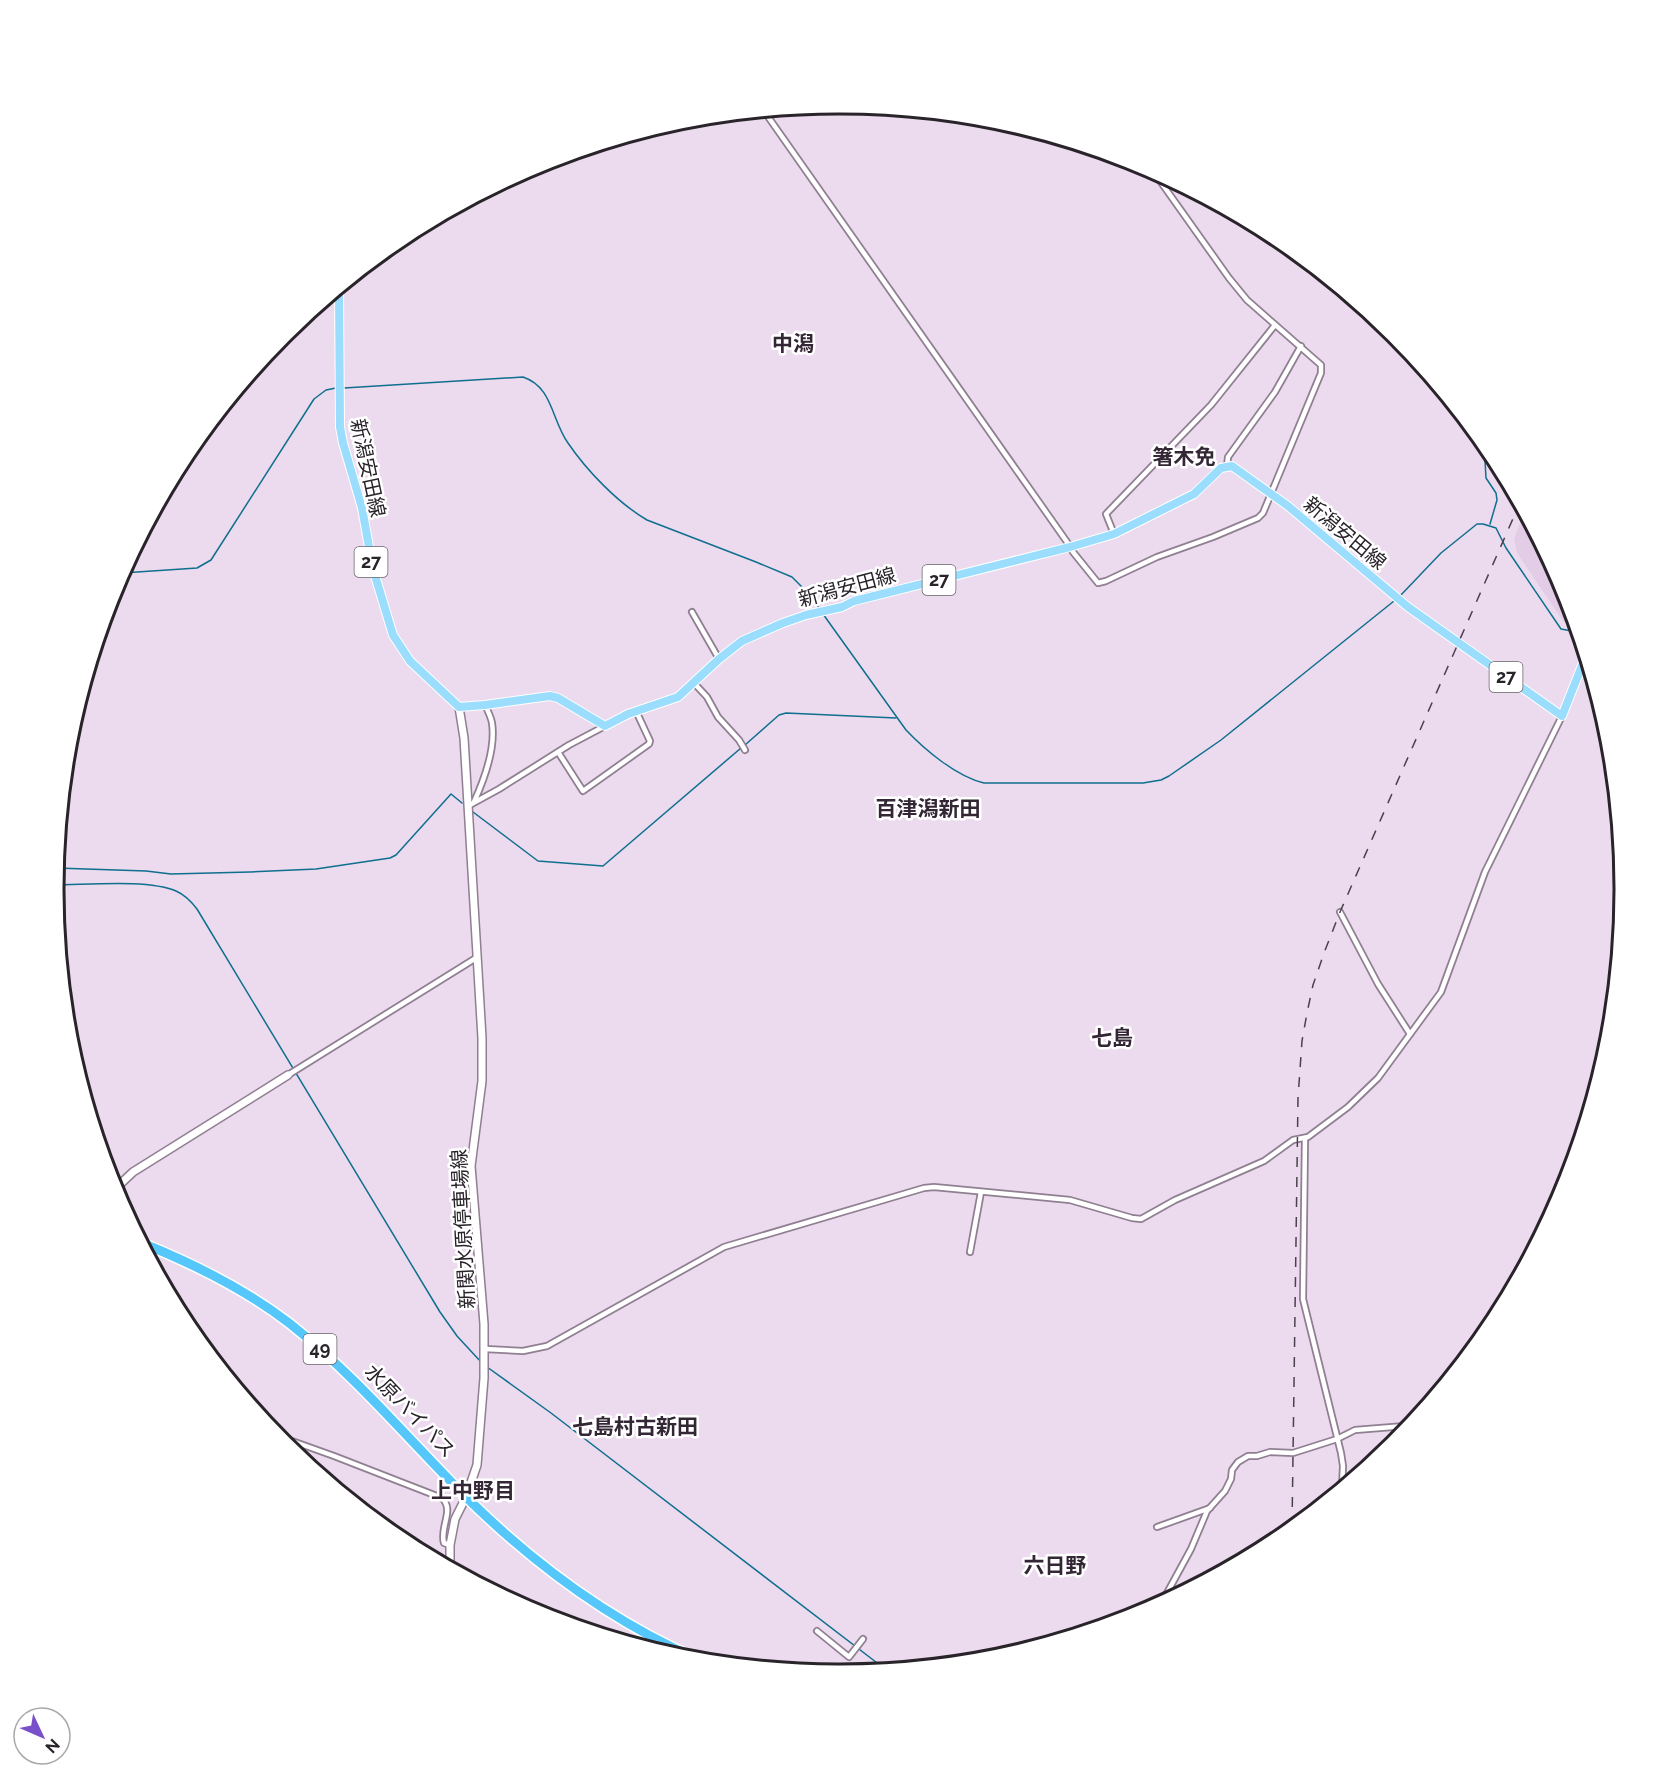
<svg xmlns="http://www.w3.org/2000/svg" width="1678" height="1778" font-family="Raleway,'Noto Sans JP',sans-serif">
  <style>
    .built { fill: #e3cce5 }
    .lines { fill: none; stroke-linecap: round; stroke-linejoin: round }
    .stream { stroke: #0e6f8e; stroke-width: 1.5 }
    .street-casing { stroke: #8f7f91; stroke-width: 8 }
    .secondary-casing { stroke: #8f7f91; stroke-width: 10 }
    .primary-casing { stroke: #fff; stroke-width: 10 }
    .highway-casing { stroke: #fff; stroke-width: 12 }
    .street { stroke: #fff; stroke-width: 4.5 }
    .secondary { stroke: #fff; stroke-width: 7 }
    .primary { stroke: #9addfd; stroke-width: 8 }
    .highway { stroke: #56c7fb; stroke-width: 9 }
    .rail { stroke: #4a424b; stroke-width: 1.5; stroke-dasharray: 10 10; stroke-linecap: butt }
    .labels { text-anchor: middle; stroke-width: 5; stroke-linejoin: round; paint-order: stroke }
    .shield { fill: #fff; stroke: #69656a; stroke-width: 1.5 }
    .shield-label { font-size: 18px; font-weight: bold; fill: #29232a }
    .street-label { font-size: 20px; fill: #29232a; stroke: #fff }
    .neighbourhood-label { font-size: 21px; font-weight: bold; fill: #332635; stroke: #fff }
    .rim { fill: none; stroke: #29232a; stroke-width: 3 }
  </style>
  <rect width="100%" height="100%" fill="#ecdaee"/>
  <polygon class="built" points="1524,514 1564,589 1575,626 1570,626 1563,621 1517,553 1514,539"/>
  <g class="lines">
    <g class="stream">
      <path d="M344 388 523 377C553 387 551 419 568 443 587 471 618 503 647 520L756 562 792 577 811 596 819 608"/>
      <polyline points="1484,443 1486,478 1496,493 1497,500 1490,524"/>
      <polyline points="122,573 197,568 211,560 314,399 326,390 336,388"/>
      <polyline points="1400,596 1441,553 1477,524 1483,524 1496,528 1506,548 1561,629 1577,632"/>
      <path d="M823 614 906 730C925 750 957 777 984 783H1143L1161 780 1169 776 1221 740 1394 601"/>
      <polyline points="745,745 779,715 786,713 896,718"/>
      <polyline points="473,812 538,861 603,866 741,748"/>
      <polyline points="56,868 146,871 171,874 250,872 316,869 390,858 396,855 451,794 462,803"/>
      <path d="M54 885C86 885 148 879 176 891 185 895 191 901 197 909L440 1312 457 1336 481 1362"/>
      <polyline points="487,1367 551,1413 885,1669"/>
    </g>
    <g class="street-casing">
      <g id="street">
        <polyline points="764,111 1067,542 1073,552 1098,583 1106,581 1157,557 1213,537 1258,518 1263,513 1321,373 1321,365 1247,300 1229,278 1153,171"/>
        <polyline points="1227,466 1228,457 1275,392 1301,346"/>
        <polyline points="1114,534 1106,514 1211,405 1275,325"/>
        <polyline points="692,612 719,659"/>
        <polyline points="694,683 707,697 718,717 739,740 745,750"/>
        <polyline points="558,752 583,791 649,744 650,741 636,711"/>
        <path d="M474 802C484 780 496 749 492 723 491 717 488 711 485 705"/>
        <polyline points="468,806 499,789 569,745 605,726"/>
        <polyline points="1340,912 1378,984 1410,1034"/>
        <polyline points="288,1075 476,958"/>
        <polyline points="1305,1138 1303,1299 1341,1453 1343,1466 1342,1487"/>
        <polyline points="970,1252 981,1192"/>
        <polyline points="485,1349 523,1351 547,1346 724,1247 924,1188 934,1187 1070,1200 1132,1218 1141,1219 1175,1200 1264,1161 1293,1140 1308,1137 1348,1107 1378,1078 1441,992 1485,872 1562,716"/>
        <path d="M278 1436 334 1456 442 1498C455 1510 439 1528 444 1543L450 1545"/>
        <polyline points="1157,1527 1210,1508"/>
        <polyline points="1154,1607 1167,1593 1191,1549 1207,1511 1225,1491 1231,1479 1232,1470 1238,1462 1248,1456 1257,1456 1270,1452 1293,1453 1337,1439 1355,1430 1405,1426 1411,1424"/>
        <polyline points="817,1631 849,1657 863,1639"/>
      </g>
    </g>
    <g class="secondary-casing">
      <g id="secondary">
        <polyline points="114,1190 133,1172 288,1075"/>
        <polyline points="450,1567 450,1545 455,1519 466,1497 477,1465 484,1378 484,1324 471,1166 482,1081 482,1038 464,738 459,707"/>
      </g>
    </g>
    <g class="primary-casing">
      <polyline id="primary" points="339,288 340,427 343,443 362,508 373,569 393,635 410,661 459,707 485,705 550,696 558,698 605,726 628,714 678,697 719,659 742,641 783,623 806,615 842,607 854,601 1070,547 1114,534 1194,494 1221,468 1232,466 1288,506 1408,607 1562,716 1585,658"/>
    </g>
    <g class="highway-casing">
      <path id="highway" d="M142 1243C194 1264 245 1289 289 1323 355 1375 408 1439 467 1498 535 1565 612 1622 700 1660"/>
    </g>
    <use href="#street" class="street"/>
    <use href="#secondary" class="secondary"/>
    <use href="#primary" class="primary"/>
    <use href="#highway" class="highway"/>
    <polyline class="rail" points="1292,1527 1298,1098 1302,1041 1307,1013 1313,985 1324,953 1340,912 1519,505"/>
  </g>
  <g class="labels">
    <g class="shield">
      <rect x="354.5" y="547" width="33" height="30" rx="4.5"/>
      <rect x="922.5" y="565" width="33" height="30" rx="4.5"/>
      <rect x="1489.5" y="662" width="33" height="30" rx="4.5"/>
      <rect x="303.5" y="1334" width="33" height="30" rx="4.5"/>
    </g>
    <g class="shield-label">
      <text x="371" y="568">27</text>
      <text x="939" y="586">27</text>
      <text x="1506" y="683">27</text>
      <text x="320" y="1355">49</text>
    </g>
    <g class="street-label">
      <text transform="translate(368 468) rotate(78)" y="7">新潟安田線</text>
      <text transform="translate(1345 533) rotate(40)" y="7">新潟安田線</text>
      <text transform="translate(847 587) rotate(-15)" y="7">新潟安田線</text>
      <text transform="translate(463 1229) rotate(-93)" y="7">新関水原停車場線</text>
      <text transform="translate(410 1411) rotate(46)" y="7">水原バイパス</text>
    </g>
    <g class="neighbourhood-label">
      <text x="793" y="351">中潟</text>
      <text x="1184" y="464">箸木免</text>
      <text x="928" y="816">百津潟新田</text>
      <text x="1112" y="1045">七島</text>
      <text x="635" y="1434">七島村古新田</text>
      <text x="473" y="1498">上中野目</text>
      <text x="1055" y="1573">六日野</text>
    </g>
  </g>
  <path d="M0 0H1678V1778H0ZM838 114H840A774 774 0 0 1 1614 888V890A774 774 0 0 1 840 1664H838A774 774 0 0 1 64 890V888A774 774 0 0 1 838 114Z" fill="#fff" fill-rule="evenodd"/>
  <path class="rim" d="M838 114H840A774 774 0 0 1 1614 888V890A774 774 0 0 1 840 1664H838A774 774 0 0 1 64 890V888A774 774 0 0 1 838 114Z"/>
  <g transform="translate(42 1736) rotate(134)"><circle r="28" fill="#ffffff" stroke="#a9a7aa" stroke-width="1.5"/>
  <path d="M0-4.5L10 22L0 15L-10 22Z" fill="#7a50ca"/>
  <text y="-9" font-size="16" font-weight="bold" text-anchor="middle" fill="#29232a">N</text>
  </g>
</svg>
